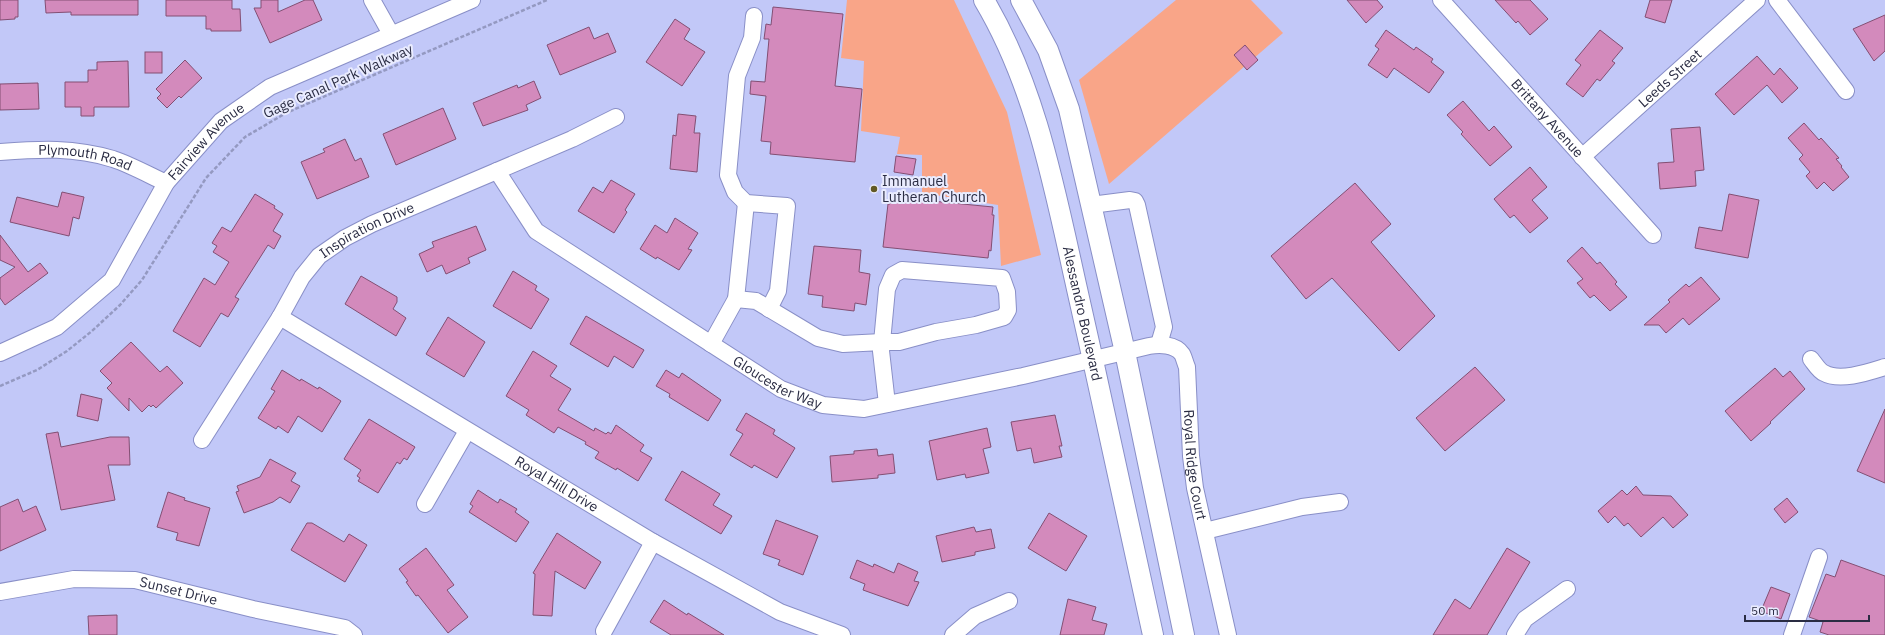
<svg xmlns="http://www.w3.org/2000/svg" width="1885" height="635" font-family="'IBM Plex Sans',sans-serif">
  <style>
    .green { fill: #f9a588 }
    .building { fill: #d38abc; stroke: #834f73 }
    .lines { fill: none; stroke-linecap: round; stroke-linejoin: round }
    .minor-casing { stroke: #898fc7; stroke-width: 18 }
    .major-casing { stroke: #898fc7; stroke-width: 22 }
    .path { stroke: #9499c1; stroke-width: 2.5; stroke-dasharray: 4 2; stroke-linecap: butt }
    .minor { stroke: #fff; stroke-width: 16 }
    .major { stroke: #fff; stroke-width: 20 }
    .poi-dot { fill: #625925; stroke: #e9ebfe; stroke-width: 1.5 }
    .labels { text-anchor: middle; stroke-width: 4; stroke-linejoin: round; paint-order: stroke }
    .street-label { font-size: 14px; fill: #2a2c43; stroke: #e9ebfe }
    .poi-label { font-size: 14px; fill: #2a2c43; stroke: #e9ebfe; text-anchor: start }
  </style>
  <rect width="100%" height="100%" fill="#c2c8f8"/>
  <g class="green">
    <polygon points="847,0 954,0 1007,112 1041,255 1001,266 998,205 922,193 922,155 897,154 900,137 861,131 864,61 841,58"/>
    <polygon points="1176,0 1251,0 1283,33 1109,184 1079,80"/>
  </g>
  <g class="building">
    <polygon points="0,0 18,0 18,17 15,17 15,19 0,20"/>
    <polygon points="45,0 138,0 138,15 71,15 71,12 46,13"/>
    <polygon points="166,0 232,0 232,9 240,9 241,31 211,31 211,29 206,29 206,16 166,16"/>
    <polygon points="261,0 278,0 278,12 305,0 313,0 322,20 270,43 254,8 261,8"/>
    <polygon points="1347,0 1377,0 1383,7 1366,23"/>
    <polygon points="1495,0 1530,0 1548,19 1530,35 1518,21 1516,23"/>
    <polygon points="1650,0 1672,0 1665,23 1645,17"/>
    <polygon points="773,7 843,14 835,86 862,89 855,162 770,154 771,142 761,141 766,96 750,94 751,81 765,82 769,39 764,39 766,24 771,25"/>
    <polygon points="1885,15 1885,51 1874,61 1853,29"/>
    <polygon points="675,19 690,29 684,39 705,52 682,86 646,62"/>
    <polygon points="589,27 594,39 608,33 616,52 560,75 547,45"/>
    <polygon points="1386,30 1414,50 1416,47 1433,59 1431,62 1444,72 1429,93 1394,68 1387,78 1368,65 1379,49 1375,46"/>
    <polygon points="1600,30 1623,48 1612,61 1615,63 1600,81 1597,79 1583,97 1566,84 1581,65 1575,60"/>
    <polygon points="1245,45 1258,60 1247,70 1234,55"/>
    <rect x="145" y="52" width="17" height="21"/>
    <polygon points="1757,56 1774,75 1780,68 1798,88 1782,103 1767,85 1734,115 1715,94"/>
    <polygon points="185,60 202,78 181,98 179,96 167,108 157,98 161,94 156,89"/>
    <polygon points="128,61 129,107 94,107 94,116 81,116 81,107 65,107 65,82 88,82 88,70 97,70 97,62"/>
    <polygon points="534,81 541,98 526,105 528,110 483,126 473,103 517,85 518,88"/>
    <polygon points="38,83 39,109 0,110 0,84"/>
    <polygon points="1463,101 1489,131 1494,126 1512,147 1490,166 1461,134 1463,132 1447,115"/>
    <polygon points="443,108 456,139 396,165 383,134"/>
    <polygon points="678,114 696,116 694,133 700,133 697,172 670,169 673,135 676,136"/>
    <polygon points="1804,123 1819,140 1821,138 1839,158 1836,159 1842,166 1841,167 1849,177 1833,191 1824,182 1817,189 1806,176 1810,172 1799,159 1803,155 1788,138"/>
    <polygon points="1700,127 1704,170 1695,171 1696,186 1660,189 1658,163 1674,162 1671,129"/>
    <polygon points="345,139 355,161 361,158 369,177 317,199 301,162 325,152 323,149"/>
    <polygon points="896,156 916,159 913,175 894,172"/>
    <polygon points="1530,167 1547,187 1532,200 1548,218 1530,233 1514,215 1510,218 1494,199"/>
    <polygon points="611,180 635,194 625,210 627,212 614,233 578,211 593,187 603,193"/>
    <polygon points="1355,183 1391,224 1371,242 1435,316 1399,351 1332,278 1306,299 1271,256"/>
    <polygon points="62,192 84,197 79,219 73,217 69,236 10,222 17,197 58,207"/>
    <polygon points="255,194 275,206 274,208 283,214 273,231 281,236 274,249 268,245 235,297 239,299 228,317 221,313 200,347 173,331 204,278 215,285 229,262 213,252 217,246 212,243 222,227 231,232"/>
    <polygon points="1729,194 1759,200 1748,258 1695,248 1699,227 1722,231"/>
    <polygon points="891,197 993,207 992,215 994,215 991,251 989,250 988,258 883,247 888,204 890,204"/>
    <polygon points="675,218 698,233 688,249 692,250 679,270 657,257 656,259 640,249 655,225 667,233"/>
    <polygon points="476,226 486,250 468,258 470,263 446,274 442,265 427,272 419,254 434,247 432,242"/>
    <polygon points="0,235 28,272 40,263 48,273 5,305 0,298 0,278 15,267 0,260"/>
    <polygon points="814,246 861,250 859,272 870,274 866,305 855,303 854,311 822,307 823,296 808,294"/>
    <polygon points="1582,247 1597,264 1600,262 1617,282 1615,284 1627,297 1610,311 1594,295 1590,298 1577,283 1583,279 1567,261"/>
    <polygon points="513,271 537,286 535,290 549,299 531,329 493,306"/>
    <polygon points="361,276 397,297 397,302 393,309 406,318 396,336 345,304"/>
    <polygon points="1701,277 1720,299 1689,325 1683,318 1666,333 1659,325 1644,325 1670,302 1668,300 1686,284 1689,287"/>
    <polygon points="586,316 644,350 633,368 614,356 608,367 570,344"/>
    <polygon points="448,317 485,342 464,377 426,354"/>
    <polygon points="131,342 160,372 167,366 183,383 156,408 153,405 151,407 149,405 142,412 129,398 129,411 107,388 112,383 100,371"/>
    <polygon points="533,351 557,366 550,376 571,389 558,410 594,431 595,428 606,434 608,432 611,434 616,425 644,445 640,451 652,458 638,481 617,468 616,470 595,458 599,452 585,444 586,442 558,427 554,433 526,415 529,410 506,396"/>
    <polygon points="1475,367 1505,400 1445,451 1416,418"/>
    <polygon points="1775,368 1783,377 1790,371 1805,389 1770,422 1771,423 1751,441 1725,411"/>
    <polygon points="282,370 300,381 301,379 318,389 319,387 341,401 322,432 298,416 288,433 278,426 276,429 258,418 275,391 271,389"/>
    <polygon points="666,370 679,378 682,373 721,400 708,421 669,397 670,394 656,386"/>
    <polygon points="81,394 102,399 98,421 77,416"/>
    <polygon points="1885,409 1885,483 1857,471"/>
    <polygon points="746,413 775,430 773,434 795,448 777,478 754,465 752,468 730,455 743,434 736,430"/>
    <polygon points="1055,415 1062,446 1059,446 1062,457 1034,463 1031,448 1017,451 1011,422"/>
    <polygon points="369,419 415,447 407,460 404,458 400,464 397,462 378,493 358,481 360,478 357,476 361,470 344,459"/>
    <polygon points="987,428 991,447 983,449 989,473 966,478 965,474 937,480 929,441"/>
    <polygon points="58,432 61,447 110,437 129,437 130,465 108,465 115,500 61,510 46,434"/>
    <polygon points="877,449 878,456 893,454 895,473 878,475 878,478 832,482 830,456 854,454 854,451"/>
    <polygon points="270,459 296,473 291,481 300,486 290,503 280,497 273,502 244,513 236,492 239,491 237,486 260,477"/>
    <polygon points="682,471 720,494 713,505 732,516 721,534 665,500"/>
    <polygon points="1636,486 1643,495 1671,496 1688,515 1673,528 1663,517 1641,537 1628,523 1624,526 1615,516 1608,523 1598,511 1622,490 1627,495"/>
    <polygon points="478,490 498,503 500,499 517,509 515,512 529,522 516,542 469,512 473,506 470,504"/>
    <polygon points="168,492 185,498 184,500 210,508 199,546 176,540 178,533 157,527"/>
    <polygon points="1787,498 1798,512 1785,523 1774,509"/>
    <polygon points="18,499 23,512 36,506 46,530 0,551 0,507"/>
    <polygon points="1049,513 1087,536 1066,571 1028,548"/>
    <polygon points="776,520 818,536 803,575 778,565 780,560 763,554"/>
    <polygon points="307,523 312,523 344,542 349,534 367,545 345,582 291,550"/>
    <polygon points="974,527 976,532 991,529 995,548 975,552 975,555 942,562 936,536"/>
    <polygon points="557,533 601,562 585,589 555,571 552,616 533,615 535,574 533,573"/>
    <polygon points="426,548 454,585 447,590 468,617 448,633 418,595 416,596 406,582 408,581 399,569"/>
    <polygon points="1507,548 1530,562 1487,635 1433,635 1455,599 1470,609"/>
    <polygon points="857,560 873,567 874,564 894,573 898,563 918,572 914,581 919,582 908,606 863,590 865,584 850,578"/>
    <polygon points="1841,560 1885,576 1885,635 1829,635 1820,632 1823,622 1809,617 1826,574 1835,577"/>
    <polygon points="1771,587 1790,594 1781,619 1761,611"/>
    <polygon points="1068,599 1096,607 1092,620 1107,624 1104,635 1060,635"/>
    <polygon points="664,600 687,615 688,613 724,635 671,635 650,622"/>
    <polygon points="117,615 117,635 89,635 88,616"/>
  </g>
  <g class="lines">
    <g class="minor-casing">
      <g id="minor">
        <polyline points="372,0 391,34"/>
        <path id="s1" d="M1441 0 1653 235"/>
        <polyline points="1777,0 1846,91"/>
        <polyline points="754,16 752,38 737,76 728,175 735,192 746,203 787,206 778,291 769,309"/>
        <path id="s2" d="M0 152C40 149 74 147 113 159 131 165 149 175 166 183"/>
        <path id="s3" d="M1582 157 1757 0"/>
        <path id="s4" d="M497 171 536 231 781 389 823 405 864 409 1023 376 1149 346C1159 344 1175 344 1182 354 1184 357 1185 363 1187 367L1191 456 1195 488 1228 635"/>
        <polyline points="1091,205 1130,200 1135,201 1137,205 1164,327 1159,344"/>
        <polygon points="902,270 1002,278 1007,292 1008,310 1004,317 976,325 936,332 899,342 882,342 887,289 893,275"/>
        <polyline points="736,299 756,301 818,338 843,344 882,342 881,351 887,404"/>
        <path id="s5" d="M280 317 653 542 780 612 842 635"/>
        <polyline points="711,344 736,299 746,203"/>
        <path id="s6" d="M0 353 57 327 112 280 166 183 221 121 270 87 472 0"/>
        <path d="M1811 359C1815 364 1819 371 1824 373 1840 382 1869 372 1885 367"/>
        <path id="s7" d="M202 440 280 317 302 277 319 256 345 238 372 224 572 139 616 117"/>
        <polyline points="425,504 467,431"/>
        <polyline points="1205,531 1302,507 1340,502"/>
        <path id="s8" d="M0 592 74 579 135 580 253 609 345 628 354 635"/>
        <polyline points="604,631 653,542"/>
        <polyline points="953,635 975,616 1009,601"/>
        <polyline points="1515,635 1525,619 1567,589"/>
        <polyline points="1792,635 1819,557"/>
      </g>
    </g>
    <g class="major-casing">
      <g id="major">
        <path id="s9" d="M984 0C1036 87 1055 191 1077 289 1103 404 1128 519 1153 635"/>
        <polyline points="1021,0 1048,50 1069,109 1125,352 1184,635"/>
      </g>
    </g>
    <polyline class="path" points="0,386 37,370 67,351 92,331 120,305 142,280 206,178 245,137 286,113 547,0"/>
    <use href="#minor" class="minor"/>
    <use href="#major" class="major"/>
  </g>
  <circle class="poi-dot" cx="874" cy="189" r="4"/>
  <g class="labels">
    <g class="street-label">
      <text dy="5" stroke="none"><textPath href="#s3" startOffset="118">Leeds Street</textPath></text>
      <text transform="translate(338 81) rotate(-24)" y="5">Gage Canal Park Walkway</text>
      <text dy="5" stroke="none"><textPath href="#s1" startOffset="159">Brittany Avenue</textPath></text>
      <text dy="5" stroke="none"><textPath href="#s6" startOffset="304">Fairview Avenue</textPath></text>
      <text dy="5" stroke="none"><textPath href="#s2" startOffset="86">Plymouth Road</textPath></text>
      <text dy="5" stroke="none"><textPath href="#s7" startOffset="273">Inspiration Drive</textPath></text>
      <text dy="5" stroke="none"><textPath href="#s9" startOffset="330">Alessandro Boulevard</textPath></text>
      <text dy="5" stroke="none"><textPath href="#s4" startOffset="357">Gloucester Way</textPath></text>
      <text dy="5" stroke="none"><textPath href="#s4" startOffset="889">Royal Ridge Court</textPath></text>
      <text dy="5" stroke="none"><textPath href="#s5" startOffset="323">Royal Hill Drive</textPath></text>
      <text dy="5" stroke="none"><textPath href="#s8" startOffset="181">Sunset Drive</textPath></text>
    </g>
    <g class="poi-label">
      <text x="882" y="186">Immanuel<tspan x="882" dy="16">Lutheran Church</tspan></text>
    </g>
  </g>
  <path d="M1745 615v6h124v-6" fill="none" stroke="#2a2c43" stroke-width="2"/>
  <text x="1751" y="615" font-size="12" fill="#2a2c43" stroke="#e9ebfe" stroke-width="3" paint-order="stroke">50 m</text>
</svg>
